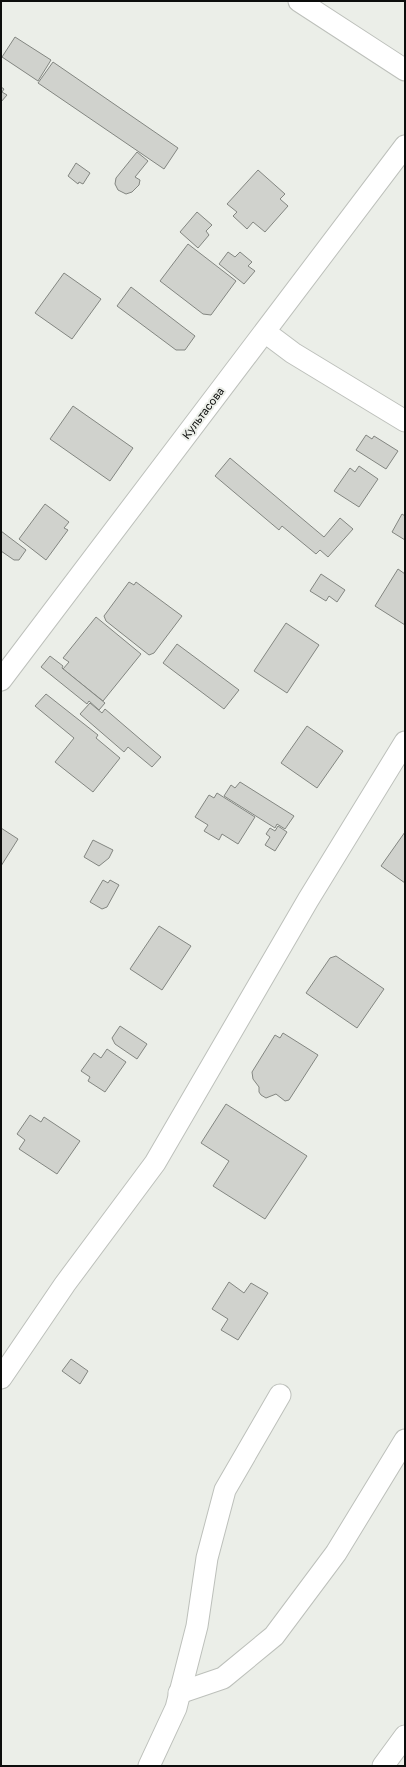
<svg xmlns="http://www.w3.org/2000/svg" width="406" height="1767" font-family="'Golos Text',sans-serif">
  <style>
    .building { fill: #d0d2cd; stroke: #838681 }
    .lines { fill: none; stroke-linecap: round; stroke-linejoin: round }
    .minor-casing { stroke: #bdc0bb; stroke-width: 23 }
    .minor { stroke: #fff; stroke-width: 21 }
    .labels { text-anchor: middle; stroke-width: 4; stroke-linejoin: round; paint-order: stroke }
    .street-label { font-size: 11px; fill: #0c0d0c; stroke: #ebeee8 }
  </style>
  <rect width="100%" height="100%" fill="#ebeee8"/>
  <g class="building">
    <polygon points="15,37 51,60 38,81 2,57"/>
    <polygon points="53,62 178,148 164,169 38,83"/>
    <polygon points="1,87 4,89 2,92 7,95 1,102"/>
    <polygon points="137,152 148,161 135,177 140,180 139,185 132,192 126,194 118,190 115,184 116,178"/>
    <polygon points="76,163 90,173 83,184 79,182 78,184 68,176"/>
    <polygon points="258,170 285,194 280,199 288,206 265,232 253,222 247,229 233,216 237,212 227,204"/>
    <polygon points="197,212 212,225 206,231 209,235 198,248 180,232"/>
    <polygon points="188,244 236,281 211,315 203,314 160,281"/>
    <polygon points="228,252 235,257 240,252 252,262 248,266 255,271 244,284 219,264"/>
    <polygon points="64,273 101,299 72,339 35,313"/>
    <polygon points="131,287 195,336 185,350 176,350 117,306"/>
    <polygon points="73,406 133,448 110,481 50,439"/>
    <polygon points="366,435 372,439 374,436 398,451 386,469 356,450"/>
    <polygon points="230,458 324,537 340,518 353,529 328,557 320,550 316,554 282,526 279,530 215,476"/>
    <polygon points="359,466 378,479 359,507 334,491 350,468 355,472"/>
    <polygon points="45,504 69,522 64,528 68,530 46,560 19,539"/>
    <polygon points="402,514 405,516 405,540 392,532"/>
    <polygon points="1,531 26,550 19,560 14,560 1,551"/>
    <polygon points="398,569 405,574 405,625 375,606"/>
    <polygon points="321,574 345,590 337,602 329,596 326,601 310,591"/>
    <polygon points="129,582 134,585 136,582 182,616 154,653 149,655 106,621 104,616"/>
    <polygon points="96,617 141,654 103,701 63,669 69,662 63,658"/>
    <polygon points="286,623 319,645 287,693 254,671"/>
    <polygon points="177,644 239,690 224,709 163,663"/>
    <polygon points="50,656 63,666 62,668 105,703 99,710 89,701 87,704 41,667"/>
    <polygon points="46,694 98,735 96,738 120,758 93,792 55,762 74,738 35,706"/>
    <polygon points="90,703 102,713 105,709 161,757 152,767 128,747 124,752 80,714"/>
    <polygon points="307,726 343,751 317,788 281,763"/>
    <polygon points="240,782 294,816 285,829 277,824 275,828 224,796 231,785 235,788"/>
    <polygon points="217,793 255,817 238,844 222,834 219,840 204,831 208,825 195,817 209,795 214,798"/>
    <polygon points="278,826 287,832 275,851 265,845 270,837 266,834 270,828 275,831"/>
    <polygon points="1,828 18,839 1,866"/>
    <polygon points="405,832 405,883 381,866"/>
    <polygon points="93,840 113,850 109,858 99,866 84,857"/>
    <polygon points="103,880 108,883 110,880 119,885 107,907 102,909 90,902"/>
    <polygon points="159,926 191,946 162,990 130,969"/>
    <polygon points="336,956 384,989 357,1028 306,993 330,958"/>
    <polygon points="120,1026 147,1044 137,1059 115,1044 112,1038"/>
    <polygon points="283,1033 318,1055 289,1100 285,1101 276,1094 266,1098 261,1095 259,1092 259,1087 253,1079 252,1072 275,1035 280,1038"/>
    <polygon points="107,1049 126,1062 105,1092 88,1081 90,1077 81,1071 94,1053 101,1058"/>
    <polygon points="226,1104 307,1156 265,1219 213,1186 229,1161 201,1143"/>
    <polygon points="30,1115 41,1122 44,1117 80,1141 57,1174 19,1149 25,1140 17,1134"/>
    <polygon points="229,1282 244,1293 251,1283 268,1293 238,1340 221,1330 228,1319 212,1309"/>
    <polygon points="71,1359 88,1371 80,1384 62,1371"/>
  </g>
  <g class="lines">
    <g class="minor-casing">
      <g id="minor">
        <polyline points="299,1 405,70"/>
        <polyline points="265,332 293,353 405,421"/>
        <polyline points="1,680 405,146"/>
        <polyline points="1,1378 65,1284 155,1163 308,900 405,742"/>
        <polyline points="179,1693 223,1678 274,1636 336,1553 405,1440"/>
        <polyline points="149,1766 176,1708 197,1626 207,1558 225,1490 280,1395"/>
        <polyline points="383,1766 405,1736"/>
      </g>
    </g>
    <use href="#minor" class="minor"/>
  </g>
  <g class="labels">
    <g class="street-label">
      <text transform="translate(203 413) rotate(-53)" y="4">Культасова</text>
    </g>
  </g>
  <rect width="406" height="1767" fill="none" stroke="#0c0d0c" stroke-width="4"/>
</svg>
